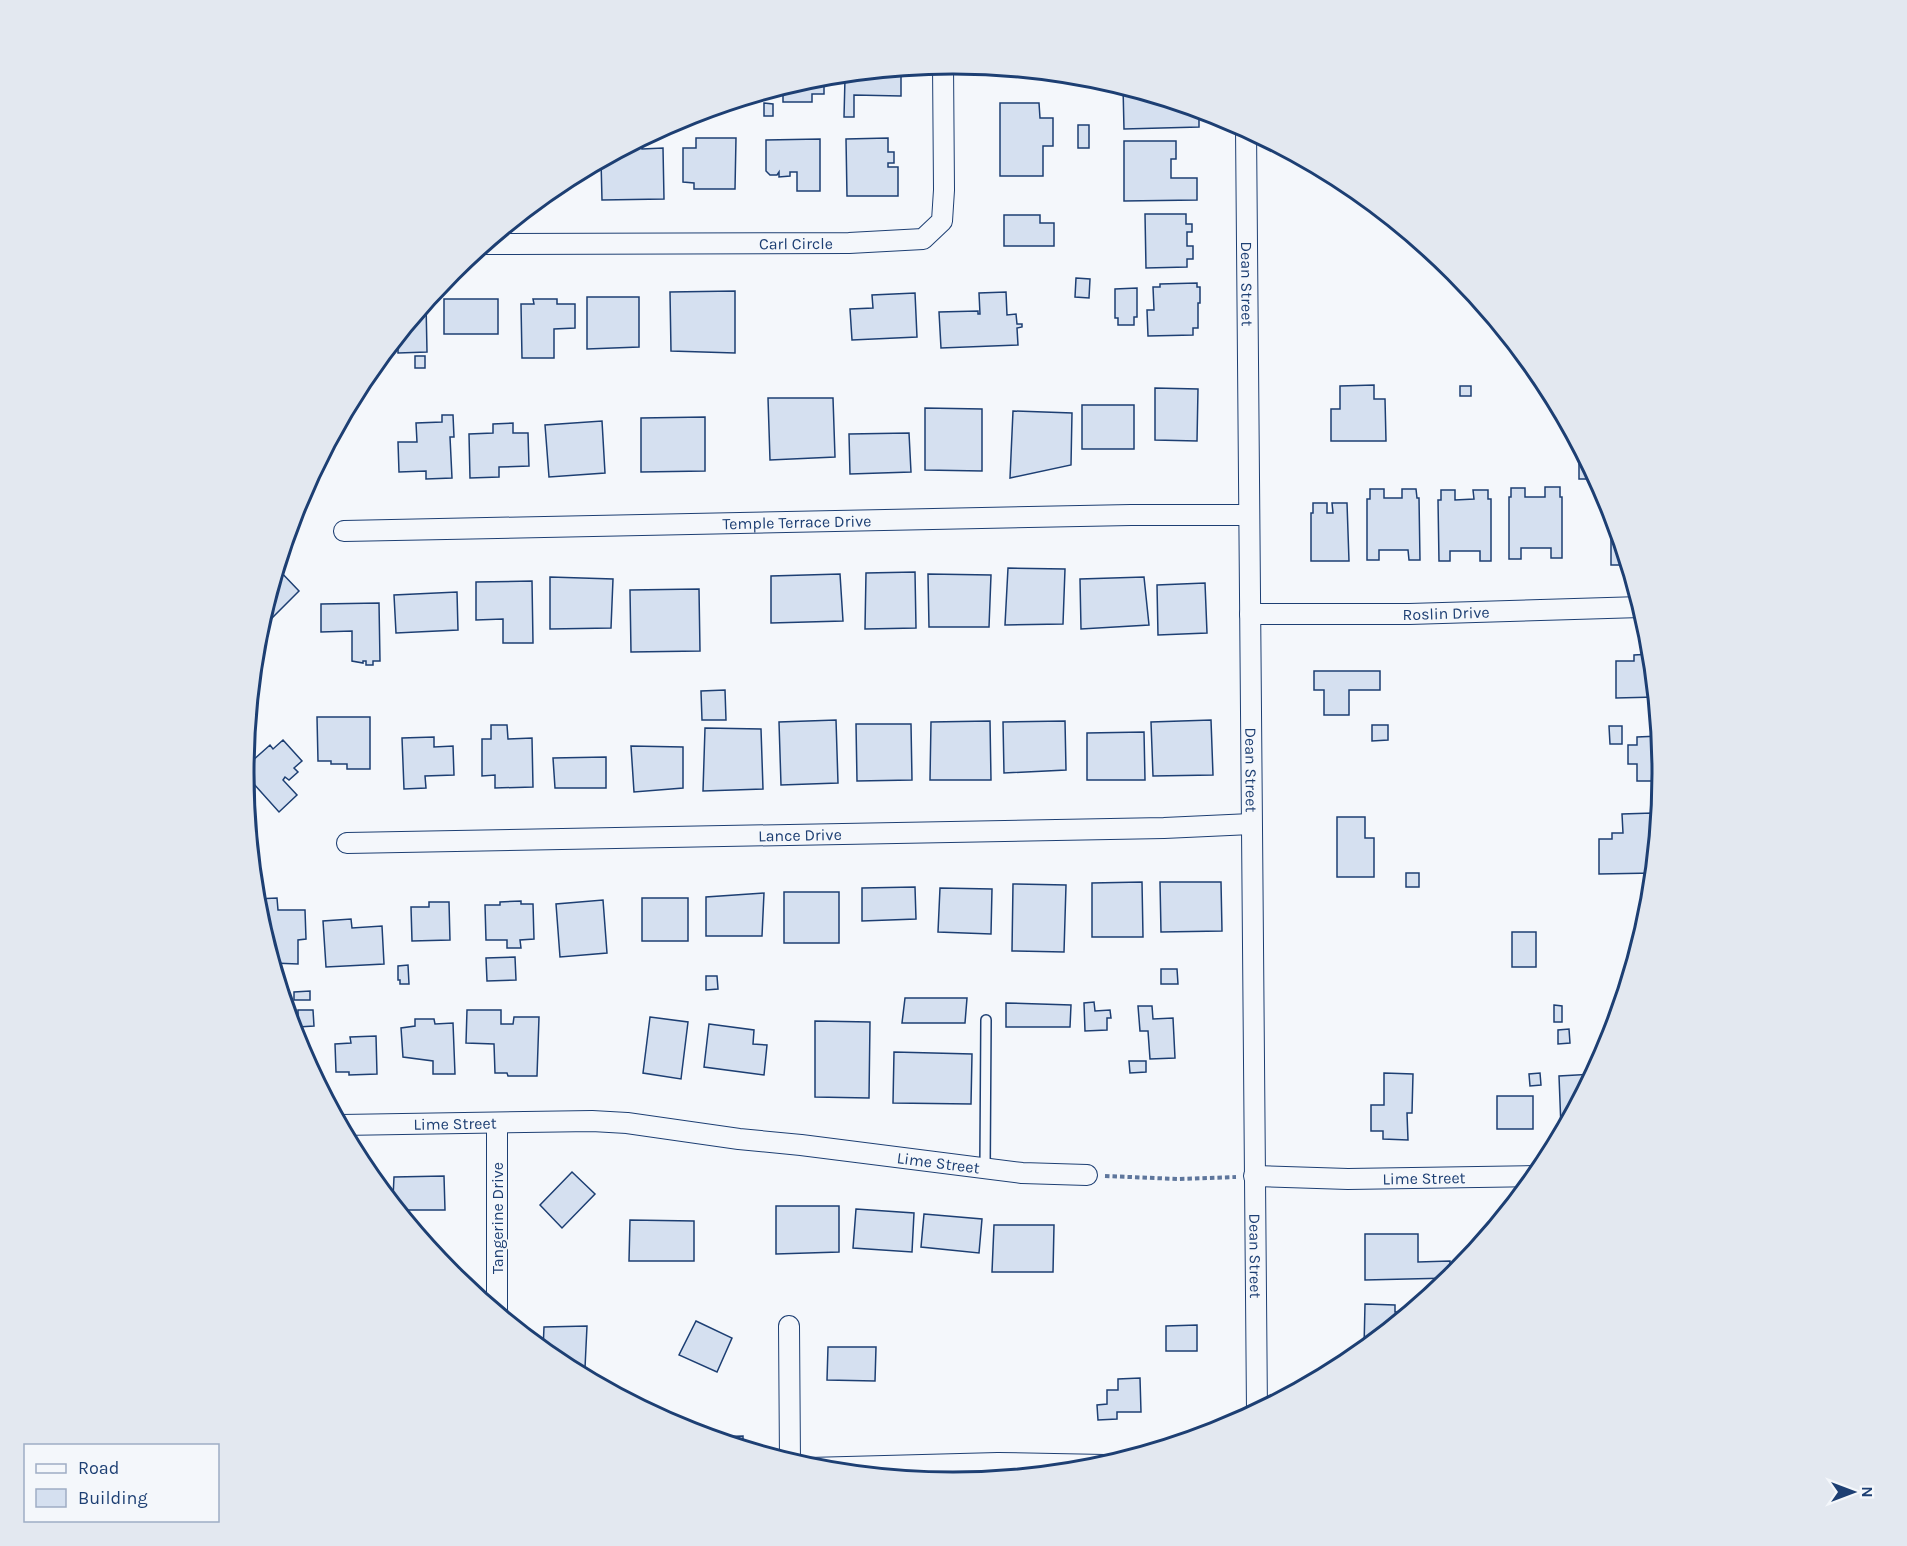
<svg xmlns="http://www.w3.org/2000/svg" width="1907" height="1546" font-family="Karla,sans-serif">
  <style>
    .building { fill: #d5e0f0; stroke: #1d3f73; stroke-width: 1.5 }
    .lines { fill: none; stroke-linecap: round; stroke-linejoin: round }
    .service-casing { stroke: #1d3f73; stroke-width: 12 }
    .minor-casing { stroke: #1d3f73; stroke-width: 22 }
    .path { stroke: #5e769c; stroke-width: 4; stroke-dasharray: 4.5 3; stroke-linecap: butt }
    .service { stroke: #f4f7fb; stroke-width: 9 }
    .minor { stroke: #f4f7fb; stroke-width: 20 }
    .labels { text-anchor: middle; stroke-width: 4.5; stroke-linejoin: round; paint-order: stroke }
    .street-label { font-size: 16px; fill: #1d3f73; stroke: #f4f7fb }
    .rim { fill: none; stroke: #1d3f73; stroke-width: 3 }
  </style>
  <rect width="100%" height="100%" fill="#f4f7fb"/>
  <g class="building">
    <polygon points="901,68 901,96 854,95 854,117 844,117 845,78 849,76 849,73"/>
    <polygon points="824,76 824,94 812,94 812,102 783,102 783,92 769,92 815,77"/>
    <polygon points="1123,86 1170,100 1170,107 1190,106 1199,109 1199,127 1124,129"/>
    <polygon points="764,103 773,104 773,116 764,116"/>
    <polygon points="1000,103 1039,103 1040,118 1053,118 1053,146 1043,146 1043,176 1000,176"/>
    <rect x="1078" y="125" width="11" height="23"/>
    <polygon points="696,138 736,138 735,189 694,189 694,183 683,182 683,148 696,148"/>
    <polygon points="888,138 888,152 894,152 894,163 888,163 888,167 898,167 898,196 847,196 846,139"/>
    <polygon points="820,139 820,191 797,191 797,172 790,172 790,176 779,177 779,172 777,175 770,175 766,171 766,140"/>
    <polygon points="639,140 642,140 642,149 663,148 664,199 602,200 601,160"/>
    <polygon points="1124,141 1176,141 1176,159 1171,159 1171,178 1197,178 1197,200 1124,201"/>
    <polygon points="1145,214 1186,214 1186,224 1192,224 1192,232 1187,232 1187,246 1193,246 1193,259 1187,259 1187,267 1146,268"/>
    <polygon points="1004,215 1040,215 1040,223 1054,223 1054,246 1004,246"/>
    <polygon points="1076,278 1090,279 1089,298 1075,297"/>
    <polygon points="1197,283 1197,287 1200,287 1200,303 1198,303 1198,328 1193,328 1193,335 1148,336 1147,310 1154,310 1153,287 1160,287 1160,284"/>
    <polygon points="1137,288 1137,317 1134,317 1134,325 1118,325 1118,318 1115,318 1115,289"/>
    <polygon points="735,291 735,353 671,351 670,292"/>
    <polygon points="1006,292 1007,315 1016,314 1017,324 1022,324 1022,327 1017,328 1018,345 941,348 939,312 978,311 978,314 980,314 979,293"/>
    <polygon points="915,293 917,337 852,340 850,309 873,308 872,295"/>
    <polygon points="587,297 639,297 639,347 587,349"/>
    <rect x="444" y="299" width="54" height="35"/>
    <polygon points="533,299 557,299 557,304 575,304 575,328 554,329 554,358 522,358 521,304 534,304"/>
    <polygon points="426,302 427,352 398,353 398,349 387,350"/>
    <rect x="415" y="356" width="10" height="12"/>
    <polygon points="1374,385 1374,399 1385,399 1386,441 1331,441 1331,409 1340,409 1340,386"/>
    <rect x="1460" y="386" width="11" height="10"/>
    <polygon points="1155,388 1198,389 1197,441 1155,440"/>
    <polygon points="768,398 833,398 835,457 770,460"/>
    <rect x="1082" y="405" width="52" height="44"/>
    <polygon points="925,408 982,409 982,471 925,470"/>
    <polygon points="1013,411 1072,413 1071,465 1010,478"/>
    <polygon points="442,415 453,415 454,437 450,437 452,478 426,479 426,471 399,472 398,442 417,442 416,423 442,422"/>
    <polygon points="705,417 705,471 641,472 641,418"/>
    <polygon points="602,421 605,473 549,477 545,425"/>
    <polygon points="513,423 513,433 528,433 529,466 499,467 499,477 470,478 469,434 493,433 493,424"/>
    <polygon points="909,433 911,472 850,474 849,434"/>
    <polygon points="1579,464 1590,464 1594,472 1594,479 1579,479"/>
    <polygon points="1545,487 1560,487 1560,497 1562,497 1562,558 1551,558 1551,548 1521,548 1521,559 1509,559 1509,497 1511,497 1511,488 1525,488 1525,497 1545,497"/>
    <polygon points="1370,489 1384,489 1384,498 1402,498 1402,489 1416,489 1417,498 1419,498 1420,560 1409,560 1408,550 1379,550 1379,560 1367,560 1367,499 1370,499"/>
    <polygon points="1441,490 1455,490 1455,500 1474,499 1473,490 1488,490 1488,499 1491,499 1491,561 1480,561 1480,551 1450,551 1450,561 1439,561 1438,500 1441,500"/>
    <polygon points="1313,503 1327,503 1327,513 1333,513 1332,503 1347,503 1349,561 1311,561 1311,513 1313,513"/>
    <polygon points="1617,526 1629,565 1611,565 1611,527"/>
    <polygon points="277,568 299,591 266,624 261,621"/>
    <polygon points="1008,568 1065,569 1063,624 1005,625"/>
    <polygon points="915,572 916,628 865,629 866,573"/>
    <polygon points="840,574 843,621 771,623 771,576"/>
    <polygon points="928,574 991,575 989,627 929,627"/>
    <polygon points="550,577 613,579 611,628 550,629"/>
    <polygon points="1144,577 1149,625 1081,629 1080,579"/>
    <polygon points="532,581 533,643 503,643 503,619 476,620 476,582"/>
    <polygon points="1205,583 1207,633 1158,635 1157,585"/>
    <polygon points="699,589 700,651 631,652 630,590"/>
    <polygon points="457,592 458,630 396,633 394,595"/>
    <polygon points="379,603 380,661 373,661 373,665 366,665 366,661 363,661 363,663 352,661 352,631 321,632 321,604"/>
    <polygon points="1652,654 1656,697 1616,698 1616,661 1634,661 1634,655"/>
    <polygon points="1314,671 1380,671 1380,690 1349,690 1349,715 1324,715 1324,690 1314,690"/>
    <polygon points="725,690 726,720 702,720 701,691"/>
    <polygon points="317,717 370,717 370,769 347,769 347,764 331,764 331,761 318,761"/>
    <polygon points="836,720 838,783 781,785 779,722"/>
    <polygon points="1211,720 1213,775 1153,776 1151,722"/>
    <polygon points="990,721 991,780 930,780 931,722"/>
    <polygon points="1065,721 1066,770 1004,773 1003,722"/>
    <polygon points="856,724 911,724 912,780 857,781"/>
    <polygon points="491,725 507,725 508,739 532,738 533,787 495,788 495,775 482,776 482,739 491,739"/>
    <polygon points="1372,725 1388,725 1388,740 1372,741"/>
    <polygon points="1609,726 1622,726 1622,744 1610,744"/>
    <polygon points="705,728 761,729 763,789 703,791"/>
    <polygon points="1144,732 1145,780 1087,780 1087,733"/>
    <polygon points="1660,736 1663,781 1637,781 1637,764 1628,764 1628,745 1637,745 1637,737"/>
    <polygon points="434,737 434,747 453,746 454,775 425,776 426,788 404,789 402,738"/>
    <polygon points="283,740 302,761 294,768 298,772 289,780 285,777 283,780 297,795 279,812 244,773 244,768 270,745 273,749"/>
    <polygon points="631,746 683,747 683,788 634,792"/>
    <polygon points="606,757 606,788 555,788 553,758"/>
    <polygon points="1653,813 1653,817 1658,817 1660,813 1654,873 1599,874 1599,839 1612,839 1612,833 1623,833 1622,814"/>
    <polygon points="1337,817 1365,817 1365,838 1374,838 1374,877 1337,877"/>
    <rect x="1406" y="873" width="13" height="14"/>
    <polygon points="1142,882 1143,937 1092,937 1092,883"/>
    <polygon points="1160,882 1221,882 1222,931 1161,932"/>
    <polygon points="1013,884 1066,885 1064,952 1012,951"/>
    <polygon points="915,887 916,919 862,921 862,888"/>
    <polygon points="940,888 992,889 991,934 938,932"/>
    <rect x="784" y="892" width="55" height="51"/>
    <polygon points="764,893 762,936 706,936 706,897"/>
    <polygon points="277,898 278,910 305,910 306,939 298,940 298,964 273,963 257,911 256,899"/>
    <rect x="642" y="898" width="46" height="43"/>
    <polygon points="603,900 607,953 560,957 556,904"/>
    <polygon points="521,901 521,904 533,904 534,939 520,940 521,948 507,948 507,940 486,940 485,905 500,905 500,902"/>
    <polygon points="429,902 449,902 450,940 412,941 411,907 429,907"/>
    <polygon points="351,919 352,928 382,926 384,964 326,967 323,921"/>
    <rect x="1512" y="932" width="24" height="35"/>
    <polygon points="515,957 516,980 487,981 486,958"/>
    <polygon points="408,965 409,984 400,984 400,980 398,980 398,966"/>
    <polygon points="1161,969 1177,969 1178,984 1161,984"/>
    <polygon points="706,976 717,976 718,989 706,990"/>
    <polygon points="310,991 310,1000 294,1000 294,992"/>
    <polygon points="905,998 967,998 965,1023 902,1023"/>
    <polygon points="1094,1002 1095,1011 1110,1010 1111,1018 1107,1018 1107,1030 1085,1031 1084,1003"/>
    <polygon points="1006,1003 1071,1005 1070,1027 1006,1027"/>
    <polygon points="1554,1005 1562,1006 1562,1022 1554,1022"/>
    <polygon points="1138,1006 1152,1006 1153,1019 1173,1018 1175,1058 1150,1059 1148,1031 1140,1031"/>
    <polygon points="298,1010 313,1010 314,1026 298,1027"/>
    <polygon points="467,1010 501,1010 501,1024 513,1024 514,1017 539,1017 537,1076 508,1076 507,1073 495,1073 494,1044 466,1043"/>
    <polygon points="650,1017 688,1022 681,1079 643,1073"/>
    <polygon points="415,1019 434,1019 435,1024 453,1023 455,1074 433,1074 433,1061 403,1057 401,1028 415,1026"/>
    <polygon points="815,1021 870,1022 869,1098 815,1097"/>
    <polygon points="709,1024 754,1030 753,1044 767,1045 764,1075 704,1067"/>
    <polygon points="1569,1029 1570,1043 1558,1044 1558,1030"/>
    <polygon points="376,1036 377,1074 349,1075 349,1072 336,1072 335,1044 351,1043 350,1037"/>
    <polygon points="894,1052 972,1054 971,1104 893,1103"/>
    <polygon points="1129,1061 1146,1061 1146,1072 1130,1073"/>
    <polygon points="1384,1073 1413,1074 1412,1113 1407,1113 1408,1140 1383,1139 1383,1131 1371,1131 1371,1105 1384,1105"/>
    <polygon points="1540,1073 1541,1085 1530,1086 1529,1074"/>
    <polygon points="1594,1074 1566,1127 1561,1127 1559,1076"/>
    <rect x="1497" y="1096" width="36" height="33"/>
    <polygon points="572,1172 595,1194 562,1228 540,1205"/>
    <polygon points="444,1176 445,1210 398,1210 389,1199 393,1198 394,1177"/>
    <polygon points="776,1206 839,1206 839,1252 776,1254"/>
    <polygon points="856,1209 914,1213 912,1252 853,1248"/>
    <polygon points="924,1214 982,1219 979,1253 921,1247"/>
    <polygon points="630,1220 694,1221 694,1261 629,1261"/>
    <polygon points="994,1225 1054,1225 1053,1272 992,1272"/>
    <polygon points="1365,1234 1418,1234 1418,1262 1450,1261 1450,1278 1365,1280"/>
    <polygon points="1365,1304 1395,1305 1395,1312 1406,1312 1406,1316 1367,1348 1364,1348"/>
    <polygon points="696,1321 732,1338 717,1372 679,1355"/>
    <polygon points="1197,1325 1197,1351 1166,1351 1166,1326"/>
    <polygon points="587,1326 585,1368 564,1366 543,1350 544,1327"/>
    <polygon points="828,1347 876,1347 875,1381 827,1380"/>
    <polygon points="1140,1378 1141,1412 1117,1412 1117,1419 1098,1420 1097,1405 1107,1404 1107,1390 1118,1390 1118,1379"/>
    <polygon points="743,1436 743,1447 709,1437"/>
  </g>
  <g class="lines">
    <g class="service-casing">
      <polyline id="service" points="985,1168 986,1020"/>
    </g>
    <g class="minor-casing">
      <g id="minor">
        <path id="s1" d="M1246 128 1257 1412"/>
        <path id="s2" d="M484 244 849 243 923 239 942 221 944 190 943 64"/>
        <path id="s3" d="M344 531 1131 515H1249"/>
        <path id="s4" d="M1250 614H1409L1641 607"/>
        <path id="s5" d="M347 843 1164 828 1251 824"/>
        <path id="s6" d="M341 1125 592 1121 627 1123 739 1139 801 1145 1022 1173 1087 1175"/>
        <path id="s7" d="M1254 1176 1348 1179 1537 1176"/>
        <polyline points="497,1312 497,1124"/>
        <polyline points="789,1326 790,1462"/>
        <polyline points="809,1468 998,1463 1105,1465"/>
      </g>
    </g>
    <polyline class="path" points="1105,1176 1178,1179 1236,1177"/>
    <use href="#service" class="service"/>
    <use href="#minor" class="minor"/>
  </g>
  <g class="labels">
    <g class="street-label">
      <text dy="6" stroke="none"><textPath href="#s2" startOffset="312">Carl Circle</textPath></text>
      <text dy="6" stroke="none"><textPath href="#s1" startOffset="156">Dean Street</textPath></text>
      <text dy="6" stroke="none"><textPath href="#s3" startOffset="453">Temple Terrace Drive</textPath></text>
      <text dy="6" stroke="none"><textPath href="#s4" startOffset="196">Roslin Drive</textPath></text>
      <text dy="6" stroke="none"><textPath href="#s1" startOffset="642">Dean Street</textPath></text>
      <text dy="6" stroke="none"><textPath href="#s5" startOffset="453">Lance Drive</textPath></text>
      <text dy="6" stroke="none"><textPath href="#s6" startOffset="114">Lime Street</textPath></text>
      <text dy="6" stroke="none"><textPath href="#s6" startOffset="600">Lime Street</textPath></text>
      <text dy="6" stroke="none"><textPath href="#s7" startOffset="170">Lime Street</textPath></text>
      <text transform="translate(497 1218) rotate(-90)" y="6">Tangerine Drive</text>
      <text dy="6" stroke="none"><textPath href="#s1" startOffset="1128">Dean Street</textPath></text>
    </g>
  </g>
  <path d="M0 0H1907V1546H0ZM254 773a699 699 0 1 1 1398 0a699 699 0 1 1-1398 0Z" fill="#e3e8f0" fill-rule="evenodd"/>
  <path class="rim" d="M254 773a699 699 0 1 1 1398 0a699 699 0 1 1-1398 0Z"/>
  <rect x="24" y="1444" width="195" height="78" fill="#f4f7fb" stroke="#9eadc5" stroke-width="1.5"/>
  <rect x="36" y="1464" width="30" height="9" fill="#f4f7fb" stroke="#9eadc5" stroke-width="1.5"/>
  <text x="78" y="1474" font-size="18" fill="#1d3f73">Road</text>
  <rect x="36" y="1489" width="30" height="18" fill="#d5e0f0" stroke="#9eadc5" stroke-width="1.5"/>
  <text x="78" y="1504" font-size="18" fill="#1d3f73">Building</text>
  <g transform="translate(1853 1492) rotate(90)" stroke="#f4f7fb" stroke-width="4.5" paint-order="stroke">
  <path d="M0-4.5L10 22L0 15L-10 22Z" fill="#1d3f73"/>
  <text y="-9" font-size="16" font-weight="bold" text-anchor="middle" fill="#1d3f73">N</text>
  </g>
</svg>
